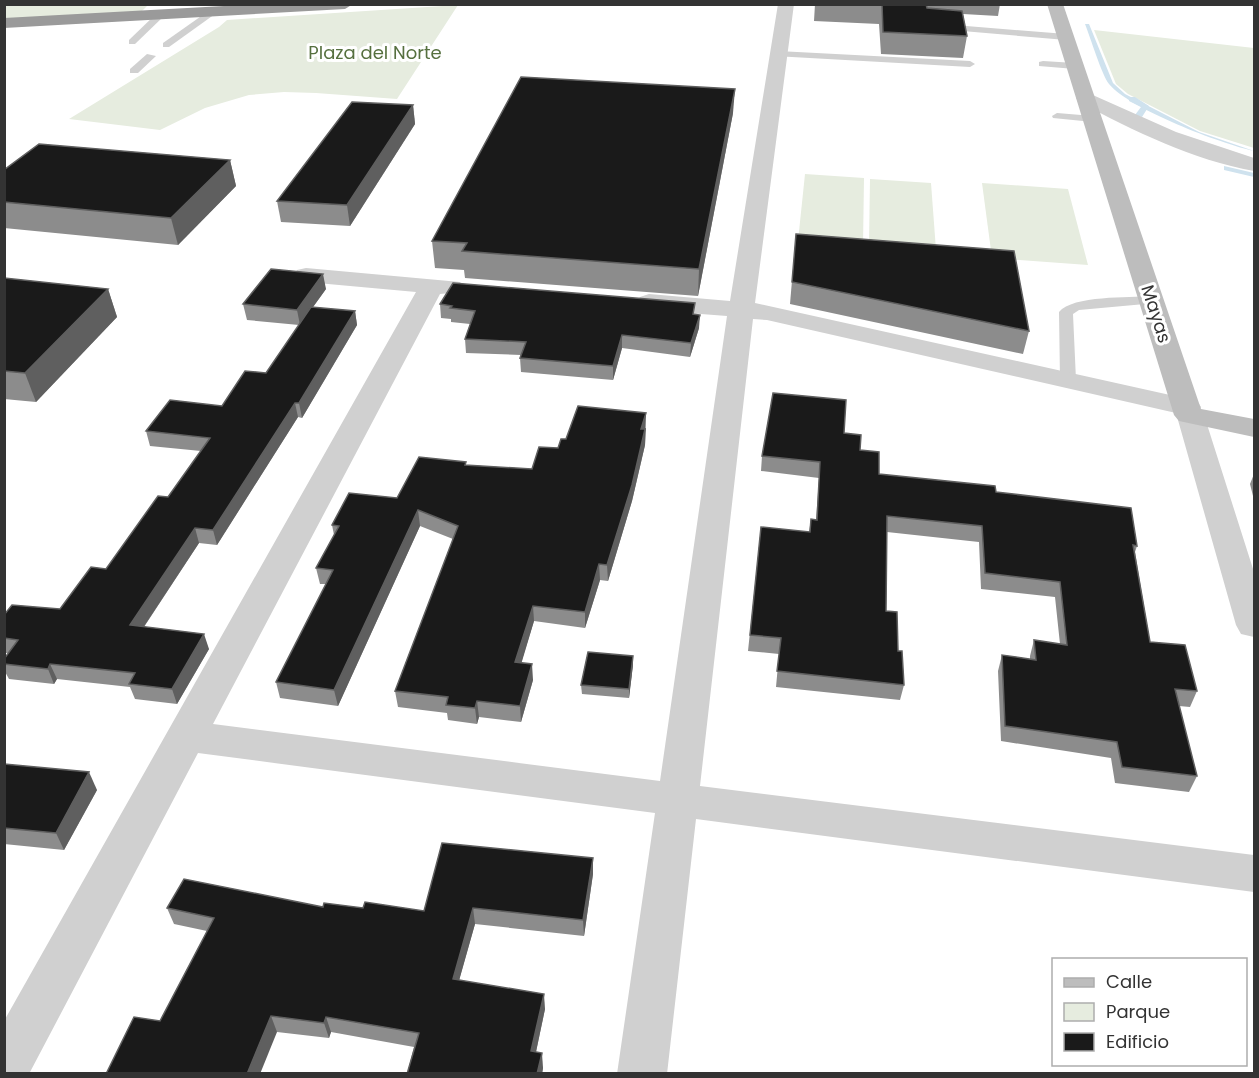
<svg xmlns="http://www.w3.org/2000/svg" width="1259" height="1078" font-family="Poppins,sans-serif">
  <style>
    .green { fill: #e6ecdf }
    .water { fill: #cfe2ee }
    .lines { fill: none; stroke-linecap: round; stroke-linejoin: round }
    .stream { fill: #cfe2ee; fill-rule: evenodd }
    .lane { fill: #d0d0d0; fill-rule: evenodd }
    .street { fill: #d0d0d0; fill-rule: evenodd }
    .secondary { fill: #bdbdbd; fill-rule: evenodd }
    .highway { fill: #9a9a9a; fill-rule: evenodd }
    .wall { fill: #8c8c8c }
    .shaded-wall { fill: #5f5f5f }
    .building { fill: #1a1a1a; stroke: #5f5f5f; stroke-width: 1.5 }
    .labels { text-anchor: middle; stroke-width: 6; stroke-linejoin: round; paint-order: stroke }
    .far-park-label { font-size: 18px; fill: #56703f; stroke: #fff }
    .far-street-label { font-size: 18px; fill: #333; stroke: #fff }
  </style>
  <rect width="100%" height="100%" fill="#fff"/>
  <g class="green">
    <polygon points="4,5 148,5 141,12 5,20"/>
    <polygon points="458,5 397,99 316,93 284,92 249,95 205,108 160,130 69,119 219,27 227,20"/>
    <polygon points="1094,30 1254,48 1254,148 1200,131 1128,94 1116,84"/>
    <polygon points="805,174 864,178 863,246 798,241"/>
    <polygon points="870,179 931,183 936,250 869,245"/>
    <polygon points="982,183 1068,189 1088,265 992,258"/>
  </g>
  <path class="water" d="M1085 24H1089L1113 83 1125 94 1199 132 1254 151C1222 144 1129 109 1109 84 1101 73 1091 39 1085 24Z"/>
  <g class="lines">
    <g class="stream">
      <polygon points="1129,97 1135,97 1149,106 1142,117 1135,115 1141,107 1129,101"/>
      <polygon points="1224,166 1254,173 1254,177 1224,170"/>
    </g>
    <g class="lane">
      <polygon points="207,12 215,14 169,47 163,47 163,43"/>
      <polygon points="156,14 164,16 135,44 129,44 129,40"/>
      <polygon points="942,24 1066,34 1071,37 1066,40 939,29 939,25"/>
      <polygon points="778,51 970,61 975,64 970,67 774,56 774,52"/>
      <polygon points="147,54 156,56 138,73 130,73 130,69"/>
      <polygon points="1043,61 1075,63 1080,66 1075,69 1039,66 1039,62"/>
      <polygon points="1057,113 1093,116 1098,119 1093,122 1053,118 1052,116"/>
      <path d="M1151 296 1156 297 1158 300 1156 303 1079 310 1073 314 1076 380 1073 383H1063L1060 380 1059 312C1073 295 1129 298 1151 296Z"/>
    </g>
    <g class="street">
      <polygon points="778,4 794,4 755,303 1197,401 1201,407 1200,409 1204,415 1254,572 1254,637 1241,634 1236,625 1176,413 767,320 753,319 700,786 1254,855 1254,892 696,819 667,1074 617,1074 655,813 198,753 29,1074 4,1074 4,1021 416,292 306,282 297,280 294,275 297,270 306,268 460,282 464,287 460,292 440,294 213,724 660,781 727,316 649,310 640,307 636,302 640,297 649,294 730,301"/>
      <path d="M1086 92 1176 132 1254 158V171C1193 160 1134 131 1079 102L1076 98 1079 94Z"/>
    </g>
    <polygon class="secondary" points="1047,4 1063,4 1201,409 1254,419 1254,437 1179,421 1174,415"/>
    <polygon class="highway" points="259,4 353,4 345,9 4,28 4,18"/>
  </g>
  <g class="wall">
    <polygon points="815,4 1000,4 998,16 963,14 967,36 963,58 881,54 879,24 814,21"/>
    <polygon points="413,105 415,124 350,226 281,222 277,201"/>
    <polygon points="733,113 698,296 465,278 464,270 435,268 432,241"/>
    <polygon points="230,160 236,186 178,245 4,228 4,170"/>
    <polygon points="796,234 1029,331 1023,354 790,304"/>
    <polygon points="4,278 108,289 117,317 36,402 4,399"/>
    <polygon points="326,289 313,307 355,311 357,325 302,418 298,417 217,545 199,543 144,627 209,649 177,704 135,699 130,687 57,679 54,684 9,679 4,670 4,659 9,653 4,653 4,615 60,609 106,569 168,497 201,451 150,446 146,431 222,406 266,373 299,325 247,320 243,304"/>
    <polygon points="440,304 694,314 699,328 690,357 622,348 613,380 521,372 520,358 521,355 466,353 465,339 470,324 451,322 451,319 441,318"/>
    <polygon points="646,428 645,445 632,501 608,581 600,580 585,628 534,621 521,663 533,680 521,722 479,717 477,724 448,720 447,713 398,707 395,691 453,539 420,526 338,706 280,698 276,682 326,584 320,584 316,568 334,535 332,525 397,498 467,465 532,469 558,448 566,439"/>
    <polygon points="844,433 860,450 879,474 996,492 1137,546 1135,552 1150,642 1197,691 1190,707 1179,706 1197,776 1189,792 1115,783 1111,758 1001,741 998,671 1002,655 1030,659 1030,656 1034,640 1060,644 1055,597 981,589 979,542 887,532 886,611 898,651 904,685 900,700 776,687 779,654 748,651 761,527 809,532 811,519 816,520 819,478 761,471 762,456"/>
    <polygon points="1254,474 1254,500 1250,484"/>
    <polygon points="633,656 633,665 629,698 582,694 581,685"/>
    <polygon points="4,764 97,790 64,850 4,844"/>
    <polygon points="593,858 593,874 584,936 475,924 459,980 545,1009 536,1052 543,1068 542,1074 407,1074 414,1047 331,1032 329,1038 277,1032 160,1021 207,931 174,924 167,908 323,907 424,911"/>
  </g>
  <g class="shaded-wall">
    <polygon points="735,89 733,113 698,296 699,269"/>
    <polygon points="413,105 415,124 350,226 347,205"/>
    <polygon points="230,160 236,186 178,245 171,218"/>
    <polygon points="323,274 326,289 300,325 297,310"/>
    <polygon points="108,289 117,317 36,402 25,373"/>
    <polygon points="355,311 357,325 302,418 299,403"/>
    <polygon points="700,315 699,328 690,357 691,343"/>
    <polygon points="622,335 622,348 613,380 613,366"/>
    <polygon points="295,403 298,417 217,545 213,530"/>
    <polygon points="646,413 645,445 632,501 608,581 607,565 641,429"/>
    <polygon points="418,510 420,526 338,706 334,690"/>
    <polygon points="195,528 199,543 135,640 130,625"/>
    <polygon points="599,564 600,580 585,628 585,612"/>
    <polygon points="533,606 534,621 517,678 515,662"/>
    <polygon points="204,634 209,649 177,704 172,689"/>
    <polygon points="633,656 633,665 629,698 629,689"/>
    <polygon points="50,664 57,679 54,684 48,669"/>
    <polygon points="532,664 533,680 521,722 520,706"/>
    <polygon points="477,701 479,717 477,724 475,708"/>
    <polygon points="89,772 97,790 64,850 56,833"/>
    <polygon points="593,858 593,874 584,936 583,920"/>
    <polygon points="473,908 475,924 455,995 453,979"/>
    <polygon points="544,994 545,1009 533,1066 531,1051"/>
    <polygon points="271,1016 277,1032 260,1074 247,1074"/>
    <polygon points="326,1017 331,1032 329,1038 324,1023"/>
    <polygon points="542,1053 543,1068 542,1074 537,1074"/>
  </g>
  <g class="building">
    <polygon points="882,4 926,4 927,8 962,11 967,36 883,32"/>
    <polygon points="521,77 735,89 699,269 462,251 467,243 432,241"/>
    <polygon points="352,102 413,105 347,205 277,201"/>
    <polygon points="39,144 230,160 171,218 4,202 4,170"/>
    <polygon points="796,234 1014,251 1029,331 792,282"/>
    <polygon points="271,269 323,274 297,310 243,304"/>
    <polygon points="4,278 108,289 25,373 4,371"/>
    <polygon points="453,283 695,303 693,314 700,315 691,343 622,335 613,366 520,358 526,342 465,339 475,311 450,308 452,306 440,304"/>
    <polygon points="311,307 355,311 299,403 295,403 213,530 195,528 130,625 204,634 172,689 129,684 135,673 50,664 48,669 4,664 4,659 18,640 4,638 4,615 12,605 60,609 91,567 106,569 158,496 168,497 210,438 146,431 170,400 222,406 245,371 266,373"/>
    <polygon points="773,393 846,400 844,433 861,435 860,450 879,452 879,474 995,486 996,492 1131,508 1137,546 1133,545 1150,642 1185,645 1197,691 1175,689 1197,776 1122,767 1117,742 1005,726 1002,655 1036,660 1034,640 1067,645 1060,582 985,573 982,526 887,516 886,611 897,612 898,651 902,651 904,685 777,671 781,638 750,635 761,527 810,532 811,519 817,520 820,462 762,456"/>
    <polygon points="578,406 646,413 641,429 645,429 632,485 607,565 599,564 585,612 533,606 515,662 532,664 520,706 477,701 475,708 446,705 448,697 395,691 458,526 418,510 334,690 276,682 333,570 316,568 339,526 332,525 349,493 397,498 419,457 466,462 465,465 532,469 539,447 558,448 561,439 566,439"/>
    <polygon points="588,652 633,656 629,689 581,685"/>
    <polygon points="4,764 89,772 56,833 4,828"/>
    <polygon points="442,843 593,858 583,920 473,908 453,979 544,994 531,1051 542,1053 537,1074 407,1074 419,1033 326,1017 324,1023 271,1016 247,1074 106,1074 134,1017 160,1021 214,918 167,908 184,879 323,907 324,903 363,908 365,902 424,911"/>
  </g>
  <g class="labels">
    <g class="far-park-label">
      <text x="375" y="59">Plaza del Norte</text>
    </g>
    <g class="far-street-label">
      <text transform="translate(1156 314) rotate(72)" y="6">Mayas</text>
    </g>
  </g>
  <rect width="1259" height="1078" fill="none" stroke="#333333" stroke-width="12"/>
  <rect x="1052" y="958" width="195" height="108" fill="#ffffff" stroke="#adadad" stroke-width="1.5"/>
  <rect x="1064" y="978" width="30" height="9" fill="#bdbdbd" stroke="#adadad" stroke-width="1.5"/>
  <text x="1106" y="988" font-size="18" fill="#333333">Calle</text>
  <rect x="1064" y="1003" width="30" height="18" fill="#e6ecdf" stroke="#adadad" stroke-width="1.5"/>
  <text x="1106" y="1018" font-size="18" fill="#333333">Parque</text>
  <rect x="1064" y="1033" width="30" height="18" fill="#1a1a1a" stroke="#adadad" stroke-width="1.5"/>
  <text x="1106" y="1048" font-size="18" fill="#333333">Edificio</text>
</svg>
